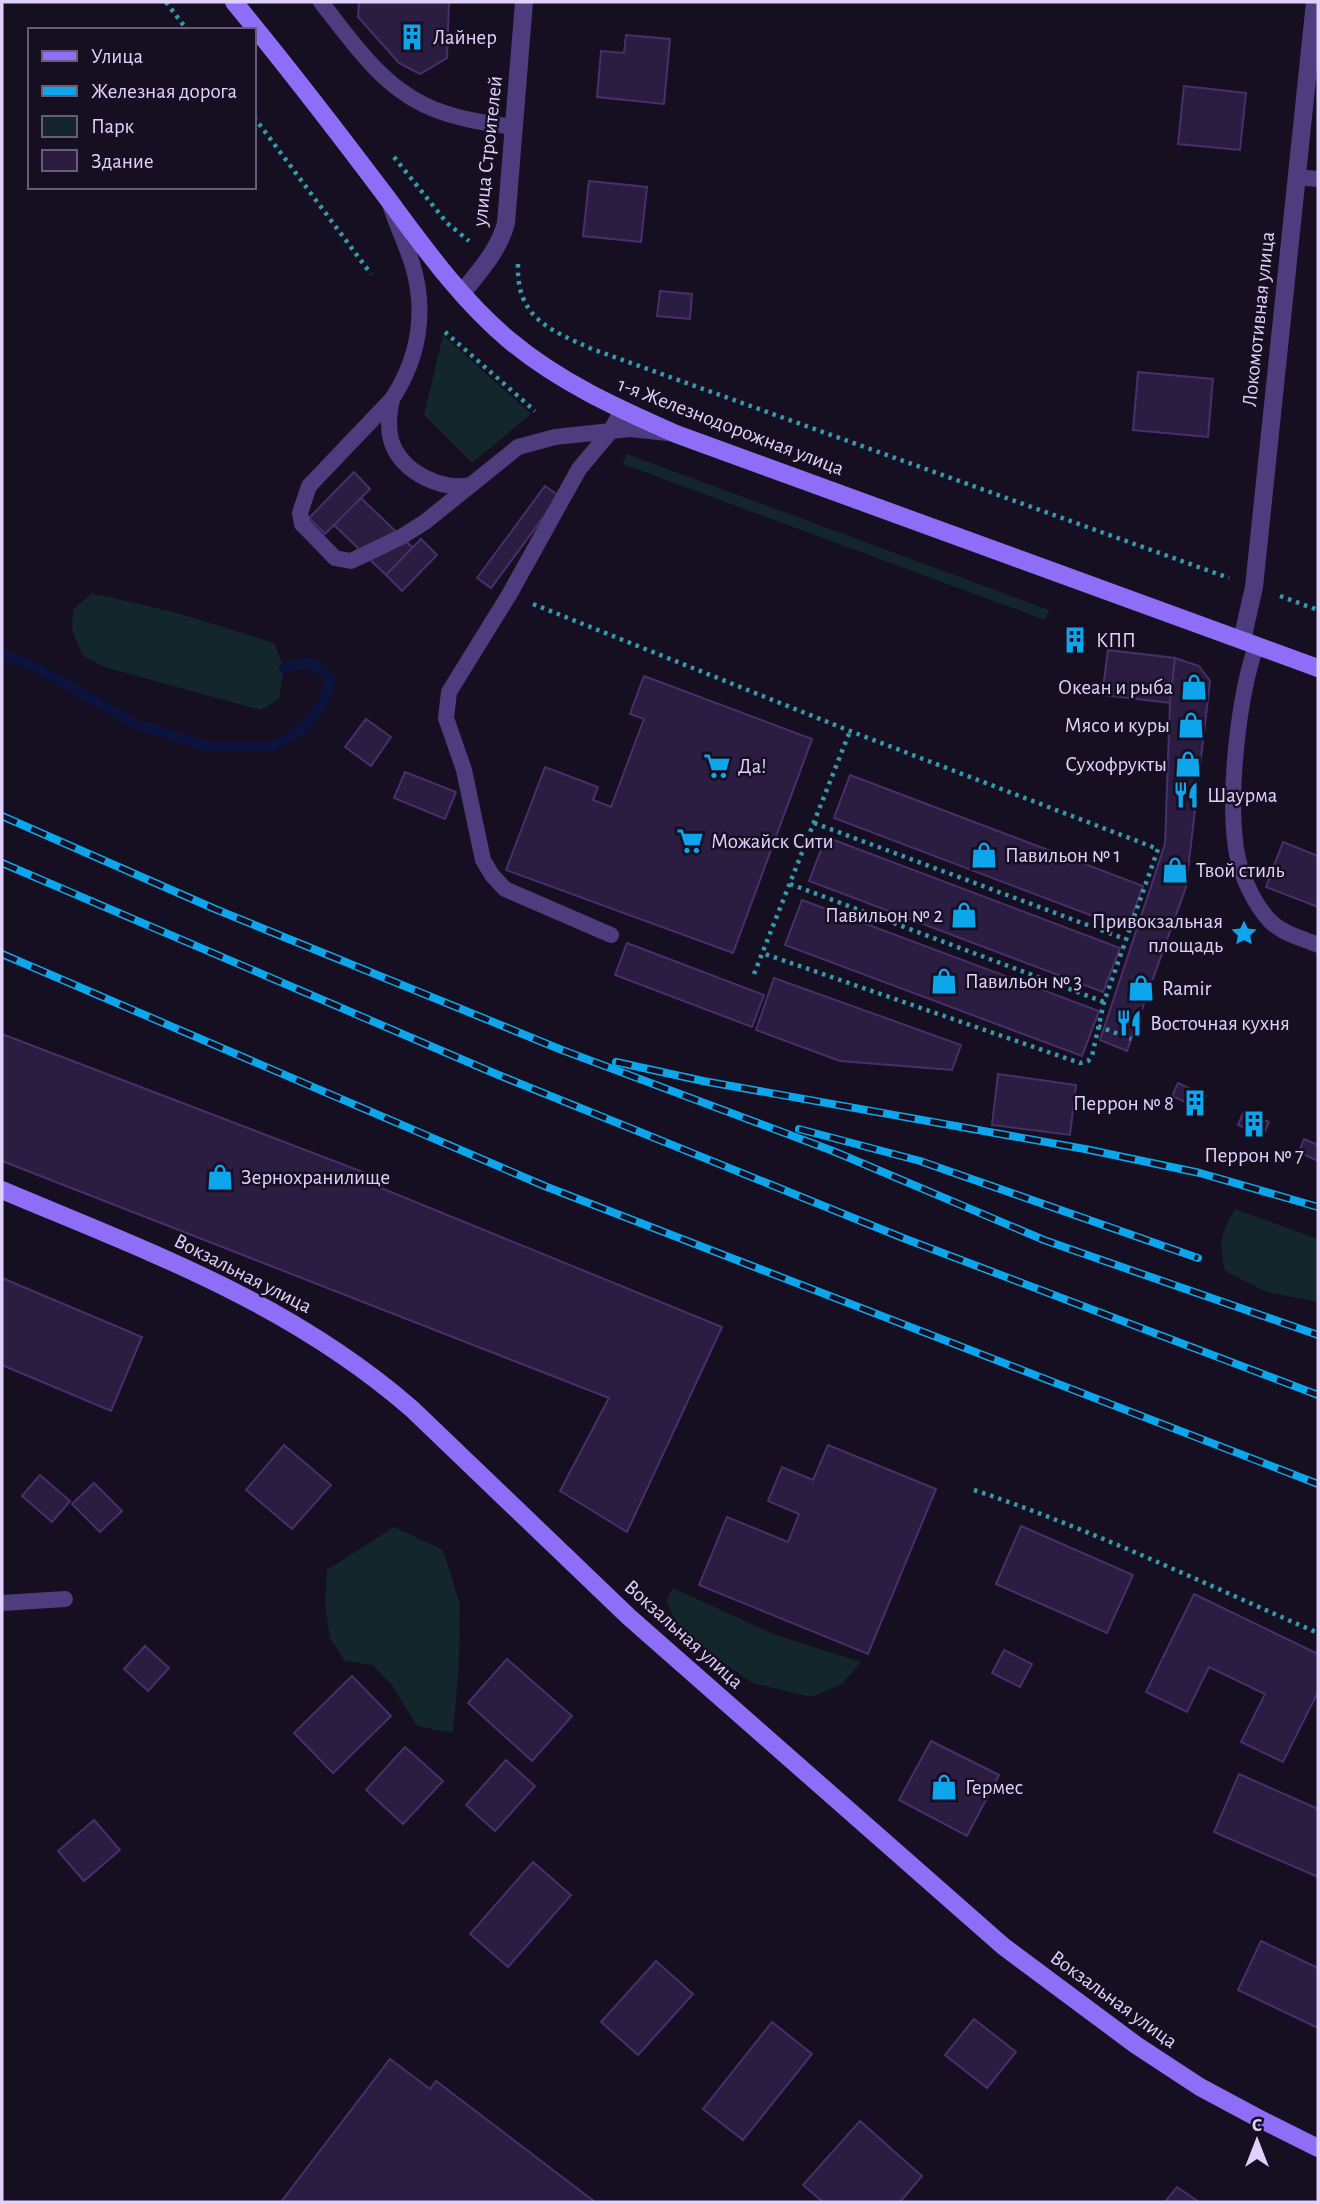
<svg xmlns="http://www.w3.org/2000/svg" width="1320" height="2204" font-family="'Alegreya Sans',sans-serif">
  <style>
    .green { fill: #12262b }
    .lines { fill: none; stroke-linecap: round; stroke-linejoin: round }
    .stream { stroke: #0c133d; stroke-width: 10 }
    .building { fill: #2b1c41; stroke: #482f6c; stroke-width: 2 }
    .path { stroke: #359aad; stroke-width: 4.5; stroke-dasharray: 3.5 5; stroke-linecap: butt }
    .lane { stroke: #4d3c7e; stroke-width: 16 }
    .street { stroke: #4d3c7e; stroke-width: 18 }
    .secondary { stroke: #8f6ef7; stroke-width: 18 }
    .rail-casing { stroke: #0da6ed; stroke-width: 8 }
    .rail { stroke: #160f21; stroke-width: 5; stroke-dasharray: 16; stroke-linecap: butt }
    .labels { text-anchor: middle; stroke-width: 5; stroke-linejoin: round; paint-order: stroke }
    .poi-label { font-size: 21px; fill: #e0d1fc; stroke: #160f21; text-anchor: start }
    .street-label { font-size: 21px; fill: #e0d1fc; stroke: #160f21 }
  </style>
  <rect width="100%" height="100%" fill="#160f21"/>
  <g class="green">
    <polygon points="443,335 531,414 472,463 424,415"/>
    <polygon points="627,454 1049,610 1045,620 623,464"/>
    <polygon points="92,593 181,614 274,643 284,668 279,699 261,710 104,667 82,655 72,629 73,610"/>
    <path d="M1235 1209 1318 1239V1302L1267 1292 1225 1271C1219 1242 1220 1234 1235 1209Z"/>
    <polygon points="394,1527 443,1550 460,1604 459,1664 453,1733 417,1726 392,1685 373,1665 345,1661 330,1638 325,1605 327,1570"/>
    <polygon points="673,1588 773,1634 861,1662 842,1684 811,1697 753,1683 683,1635 666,1601"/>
  </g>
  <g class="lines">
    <polyline class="stream" points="2,654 36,667 136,724 209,747 271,747 303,729 323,701 331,678 310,662 284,668"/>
  </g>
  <g class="building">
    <polygon points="359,2 449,2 447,58 420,74 399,63 358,17"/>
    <polygon points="626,35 670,39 664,104 597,97 601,51 624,53"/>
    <polygon points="1184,86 1246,93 1240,150 1178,144"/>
    <polygon points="589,181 647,187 641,242 583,236"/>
    <polygon points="660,291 692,294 690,319 657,316"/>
    <polygon points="1138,372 1213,379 1208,437 1133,430"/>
    <polygon points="354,472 370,489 325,534 309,518"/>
    <polygon points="545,486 559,496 491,588 477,578"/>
    <polygon points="361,498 413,548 386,575 334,525"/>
    <polygon points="421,539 437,555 402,591 386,575"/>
    <polygon points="1072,632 1083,636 1078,648 1068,643"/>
    <polygon points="1108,650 1175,658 1170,703 1102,695"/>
    <polygon points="1175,658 1199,666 1210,681 1186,887 1127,1051 1100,1040 1165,844 1170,703"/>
    <polygon points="644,676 812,739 733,953 506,870 545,767 598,787 593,800 611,807 644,719 630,714"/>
    <polygon points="366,719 391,737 371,766 345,747"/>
    <polygon points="405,772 456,792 445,819 394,798"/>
    <polygon points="850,775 1143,886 1127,929 834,818"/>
    <polygon points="826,837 1120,948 1103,992 809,881"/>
    <polygon points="1283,842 1318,856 1318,907 1266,887"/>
    <polygon points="802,900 1099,1011 1082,1056 785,945"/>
    <polygon points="627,943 764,995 752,1027 615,975"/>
    <polygon points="774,978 961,1045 952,1070 840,1061 756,1030"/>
    <polygon points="2,1034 384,1180 381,1188 722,1327 627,1532 560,1491 609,1398 2,1161"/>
    <polygon points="998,1074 1076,1085 1070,1135 992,1125"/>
    <polygon points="1178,1083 1206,1096 1200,1109 1172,1096"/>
    <polygon points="1244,1111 1269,1122 1263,1136 1238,1125"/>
    <polygon points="1304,1139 1318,1145 1318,1161 1299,1152"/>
    <polygon points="2,1278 142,1337 111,1411 2,1365"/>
    <polygon points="284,1445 331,1485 292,1529 246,1490"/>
    <polygon points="828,1445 936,1489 868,1654 699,1585 727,1517 788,1542 799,1514 768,1501 782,1467 813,1480"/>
    <polygon points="40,1475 70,1501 52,1522 22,1496"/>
    <polygon points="94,1483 122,1511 100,1532 72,1504"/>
    <polygon points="1021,1526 1133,1575 1107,1633 996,1584"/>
    <polygon points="1194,1594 1318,1654 1318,1692 1283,1762 1241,1742 1265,1694 1209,1667 1187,1712 1146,1692"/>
    <polygon points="145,1646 169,1668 148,1691 124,1669"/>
    <polygon points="1004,1650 1032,1664 1020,1687 992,1673"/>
    <polygon points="507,1659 572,1716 532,1761 468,1703"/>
    <polygon points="352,1676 391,1716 333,1773 294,1733"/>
    <polygon points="931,1741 999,1775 967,1836 899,1800"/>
    <polygon points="405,1747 443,1781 403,1824 366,1790"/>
    <polygon points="506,1760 535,1786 495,1831 466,1805"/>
    <polygon points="1239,1774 1318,1809 1318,1877 1214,1832"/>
    <polygon points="94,1820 120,1850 84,1881 58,1851"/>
    <polygon points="533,1862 571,1895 508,1967 470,1934"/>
    <polygon points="1261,1941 1318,1968 1318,2028 1238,1990"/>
    <polygon points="656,1961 693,1994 638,2055 601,2022"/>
    <polygon points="974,2019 1016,2052 987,2088 945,2055"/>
    <polygon points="772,2022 812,2054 743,2140 703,2109"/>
    <polygon points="390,2059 430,2089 436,2081 595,2202 281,2202"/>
    <polygon points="860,2121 922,2176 900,2202 823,2202 803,2185"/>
    <polygon points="1177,2187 1199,2202 1165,2202"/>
  </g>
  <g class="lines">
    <g class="path">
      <polyline points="166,2 187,30"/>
      <polyline points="254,117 371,274"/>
      <polyline points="394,157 447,223 469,241"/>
      <path d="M518 264C516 318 550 330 592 349L1229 578"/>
      <polyline points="445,332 535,411"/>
      <polyline points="1280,596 1318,610"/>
      <polyline points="533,604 850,731 1158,849 1104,1002 1092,1056 1088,1061 1080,1063 762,953"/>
      <polyline points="814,823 1125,939"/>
      <polyline points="790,884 1104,1002"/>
      <polyline points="754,974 850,731"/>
      <polyline points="1098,1026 1131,1039"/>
      <path d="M974 1490C1091 1529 1205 1584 1318 1633"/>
    </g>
    <g class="lane">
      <path d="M321 2C354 44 385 92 439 111 463 120 488 123 513 127"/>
      <polyline points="1296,177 1318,179"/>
      <path d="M391 207C397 226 406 244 412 263 427 311 419 358 392 399L309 486 300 513 302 524 335 558 351 561 401 537 425 522 518 447 555 437 630 429 668 433"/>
      <path d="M392 399C389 413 387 429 392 443 403 473 442 491 471 485"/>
      <path d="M1256 646C1238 699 1228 793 1236 849 1240 873 1253 903 1270 921 1283 934 1302 938 1318 945"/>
      <polyline points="611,935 505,889 492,875 483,860 464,770 446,718 449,692 509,595 579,469 610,432 622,410"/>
      <polyline points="2,1603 65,1599"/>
    </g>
    <g class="street">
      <path d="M462 293C479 272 499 250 506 223L524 2"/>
      <polyline points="1242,640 1254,587 1315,2"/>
    </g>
    <g class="secondary">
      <path d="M234 2C286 65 336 130 385 195 423 246 460 299 509 340 559 382 617 408 676 434L1318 668"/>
      <path d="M2 1190C149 1252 289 1302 412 1409L629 1617 1003 1946 1136 2045 1200 2087 1256 2117 1318 2148"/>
    </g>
    <g class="rail-casing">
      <g id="rail">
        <polyline points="2,816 215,909 562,1050 833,1151 1044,1240 1318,1335"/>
        <polyline points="2,863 496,1074 903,1238 1318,1395"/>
        <polyline points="2,954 547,1187 1318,1484"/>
        <polyline points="616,1062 703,1081 1085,1149 1200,1173 1318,1207"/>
        <polyline points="799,1129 920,1161 1198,1258"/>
      </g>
    </g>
    <use href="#rail" class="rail"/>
  </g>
  <defs>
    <g id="building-bare" transform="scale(2.1)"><path d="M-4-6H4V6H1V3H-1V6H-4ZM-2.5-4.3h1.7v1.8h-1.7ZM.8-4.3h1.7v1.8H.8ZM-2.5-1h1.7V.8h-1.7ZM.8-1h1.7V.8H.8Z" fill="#0da6ed" stroke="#160f21" stroke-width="2.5" paint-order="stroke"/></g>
    <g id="shop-bare" transform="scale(2.1)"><path d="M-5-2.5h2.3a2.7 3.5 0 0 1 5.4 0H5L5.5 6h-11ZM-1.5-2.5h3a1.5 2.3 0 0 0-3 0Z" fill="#0da6ed" stroke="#160f21" stroke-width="2.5" paint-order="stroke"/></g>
    <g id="supermarket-bare" transform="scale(2.1)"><path d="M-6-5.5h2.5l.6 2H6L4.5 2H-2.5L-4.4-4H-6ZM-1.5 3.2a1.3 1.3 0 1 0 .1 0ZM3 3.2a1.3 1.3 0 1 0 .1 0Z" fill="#0da6ed" stroke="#160f21" stroke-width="2.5" paint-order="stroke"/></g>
    <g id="restaurant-bare" transform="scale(2.1)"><path d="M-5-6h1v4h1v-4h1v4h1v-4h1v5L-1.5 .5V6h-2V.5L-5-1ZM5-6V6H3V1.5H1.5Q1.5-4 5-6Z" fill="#0da6ed" stroke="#160f21" stroke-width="2.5" paint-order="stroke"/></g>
    <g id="sight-bare" transform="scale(2.1)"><path d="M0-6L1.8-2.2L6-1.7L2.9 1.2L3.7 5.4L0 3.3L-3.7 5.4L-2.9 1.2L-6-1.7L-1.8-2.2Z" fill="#0da6ed" stroke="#160f21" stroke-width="2.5" paint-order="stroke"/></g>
  </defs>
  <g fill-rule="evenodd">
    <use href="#building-bare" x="412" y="37"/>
    <use href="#building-bare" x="1075" y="640"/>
    <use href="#shop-bare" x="1194" y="687"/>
    <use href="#shop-bare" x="1191" y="725"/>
    <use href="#shop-bare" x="1188" y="764"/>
    <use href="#supermarket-bare" x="717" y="766"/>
    <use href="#restaurant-bare" x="1186" y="795"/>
    <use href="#supermarket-bare" x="690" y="841"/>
    <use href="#shop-bare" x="984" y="855"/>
    <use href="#shop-bare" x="1175" y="870"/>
    <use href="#shop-bare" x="964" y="915"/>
    <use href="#sight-bare" x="1244" y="933"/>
    <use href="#shop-bare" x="944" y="981"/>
    <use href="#shop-bare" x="1141" y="988"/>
    <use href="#restaurant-bare" x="1129" y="1023"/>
    <use href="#building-bare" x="1195" y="1103"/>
    <use href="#building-bare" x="1254" y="1124"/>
    <use href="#shop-bare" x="220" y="1177"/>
    <use href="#shop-bare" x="944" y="1787"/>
  </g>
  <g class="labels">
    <g class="poi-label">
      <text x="433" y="44">Лайнер</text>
      <text x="1096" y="647">КПП</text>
      <text x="1173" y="694" text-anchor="end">Океан и рыба</text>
      <text x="1170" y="732" text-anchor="end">Мясо и куры</text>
      <text x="1167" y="771" text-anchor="end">Сухофрукты</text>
      <text x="738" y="773">Да!</text>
      <text x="1207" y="802">Шаурма</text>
      <text x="711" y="848">Можайск Сити</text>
      <text x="1005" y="862">Павильон № 1</text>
      <text x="1196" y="877">Твой стиль</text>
      <text x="943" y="922" text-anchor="end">Павильон № 2</text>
      <text x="1223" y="928" text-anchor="end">Привокзальная<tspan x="1223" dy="24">площадь</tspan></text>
      <text x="965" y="988">Павильон № 3</text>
      <text x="1162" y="995">Ramir</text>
      <text x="1150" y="1030">Восточная кухня</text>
      <text x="1174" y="1110" text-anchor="end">Перрон № 8</text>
      <text x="1254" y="1162" text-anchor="middle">Перрон № 7</text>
      <text x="241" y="1184">Зернохранилище</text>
      <text x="965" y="1794">Гермес</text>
    </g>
    <g class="street-label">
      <text transform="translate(487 151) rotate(-84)" y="7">улица Строителей</text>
      <text transform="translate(1258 319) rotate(-84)" y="7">Локомотивная улица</text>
      <text transform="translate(731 426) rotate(21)" y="7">1-я Железнодорожная улица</text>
      <text transform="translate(243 1273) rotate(27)" y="7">Вокзальная улица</text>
      <text transform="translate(684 1634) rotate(42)" y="7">Вокзальная улица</text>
      <text transform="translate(1114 1999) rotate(36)" y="7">Вокзальная улица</text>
    </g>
  </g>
  <rect width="1320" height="2204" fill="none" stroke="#e0d1fc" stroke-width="7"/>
  <rect x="28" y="28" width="228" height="161" fill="#160f21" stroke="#675d79" stroke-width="2"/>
  <rect x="42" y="51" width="35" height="10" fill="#8f6ef7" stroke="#675d79" stroke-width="2"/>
  <text x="91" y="63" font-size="21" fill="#e0d1fc">Улица</text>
  <rect x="42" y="86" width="35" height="10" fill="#0da6ed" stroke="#675d79" stroke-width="2"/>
  <text x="91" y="98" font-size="21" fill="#e0d1fc">Железная дорога</text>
  <rect x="42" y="116" width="35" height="21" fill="#12262b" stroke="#675d79" stroke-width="2"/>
  <text x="91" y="133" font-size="21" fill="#e0d1fc">Парк</text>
  <rect x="42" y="150" width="35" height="21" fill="#2b1c41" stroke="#675d79" stroke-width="2"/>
  <text x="91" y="168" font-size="21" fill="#e0d1fc">Здание</text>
  <g transform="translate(1257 2141)" stroke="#160f21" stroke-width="5" paint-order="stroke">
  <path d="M0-5L12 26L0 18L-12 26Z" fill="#e0d1fc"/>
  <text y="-10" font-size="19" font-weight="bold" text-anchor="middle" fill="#e0d1fc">С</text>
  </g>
</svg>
